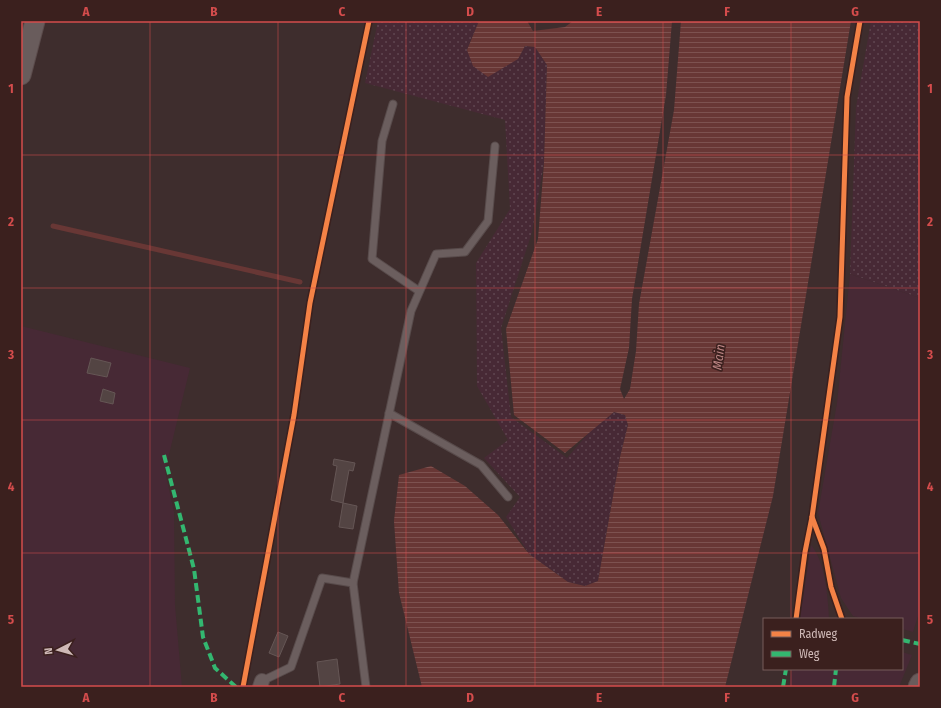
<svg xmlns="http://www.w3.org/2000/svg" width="941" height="708" font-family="'Fira Sans Condensed',sans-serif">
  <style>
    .grass { fill: url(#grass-dots) }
    .green { fill: #472935 }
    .water { fill: url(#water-rules) }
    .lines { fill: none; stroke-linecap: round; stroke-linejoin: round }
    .stream { stroke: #683735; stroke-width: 5 }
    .building { fill: #534443; stroke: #655655 }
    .lane-casing { stroke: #584b4b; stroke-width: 9 }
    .street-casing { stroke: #584b4b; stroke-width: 16 }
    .secondary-casing { stroke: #5b4b4b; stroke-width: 21 }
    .lane { stroke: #6b5e5e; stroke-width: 7 }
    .street { stroke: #6b5e5e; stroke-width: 14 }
    .secondary { stroke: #695c5c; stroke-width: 19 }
    .quiet { stroke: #33b770; stroke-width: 4; stroke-dasharray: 8 4; stroke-linecap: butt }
    .cycleway-casing { stroke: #3b201e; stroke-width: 8 }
    .cycleway { stroke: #f48246; stroke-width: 5 }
    .grid { fill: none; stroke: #d44c4c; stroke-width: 1; stroke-opacity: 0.55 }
    .labels { text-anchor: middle; stroke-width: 3; stroke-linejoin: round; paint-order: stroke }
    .water-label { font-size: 13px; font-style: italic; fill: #bc8584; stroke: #3b201e }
    .neatline { fill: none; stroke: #d44c4c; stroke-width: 1.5 }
    .grid-label { font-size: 13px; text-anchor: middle; font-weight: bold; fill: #d44c4c }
  </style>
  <defs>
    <pattern id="grass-dots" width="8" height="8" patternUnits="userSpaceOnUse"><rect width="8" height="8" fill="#472935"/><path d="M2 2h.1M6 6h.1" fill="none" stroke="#604650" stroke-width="1.8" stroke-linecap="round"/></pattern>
    <pattern id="water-rules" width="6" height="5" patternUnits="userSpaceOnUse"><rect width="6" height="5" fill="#683735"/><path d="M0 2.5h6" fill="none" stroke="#7d5250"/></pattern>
  </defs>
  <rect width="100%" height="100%" fill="#3e2d2d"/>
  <g class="grass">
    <polygon points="378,21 479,21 467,50 518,59 525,46 535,47 547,65 544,163 532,232 501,328 511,417 567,458 593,428 614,412 625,415 628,425 620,457 598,581 585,586 568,582 529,554 506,517 520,497 484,458 508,440 477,386 476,263 510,209 505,120 365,83"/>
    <polygon points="871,21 920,21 920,298 850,274 856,107"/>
  </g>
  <g class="green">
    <polygon points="850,274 920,298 920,610 913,632 902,629 902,619 864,619 853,616 841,598 818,513 837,403"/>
    <polygon points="21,326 190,368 165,471 174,512 175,605 182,687 21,687"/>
    <path d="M811 545C825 561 828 598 829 619H800Z"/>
    <polygon points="902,652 912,655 899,687 789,687 792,669 902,669"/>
  </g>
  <polygon class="water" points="479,21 527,21 533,31 565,27 573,21 672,21 666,95 632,299 629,348 620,389 624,399 630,389 636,351 639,304 674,110 681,21 851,21 773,496 725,687 422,687 399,593 394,521 399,475 431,466 465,486 498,515 529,554 568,582 585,586 598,581 620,457 628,425 625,415 614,412 565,453 514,415 506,329 538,239 544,163 547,65 535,47 525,46 518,59 488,77 473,66 467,50"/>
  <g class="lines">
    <polyline class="stream" points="53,226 300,282"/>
  </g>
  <g class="building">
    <polygon points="91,358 111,363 107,377 87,373"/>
    <polygon points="103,389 115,393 113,404 100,401"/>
    <polygon points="334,459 355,463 353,471 349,470 343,503 331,500 337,466 333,465"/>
    <polygon points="343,503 357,506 353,529 339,527"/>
    <polygon points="278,632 288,636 279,657 269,653"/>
    <polygon points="337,659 340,684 320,687 317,662"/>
  </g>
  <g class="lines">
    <g class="lane-casing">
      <g id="lane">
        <polyline points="393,104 382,141 372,259 419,291"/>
        <polyline points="389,413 481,465 508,497"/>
        <polyline points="353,583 411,311 436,254 465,252 488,221 495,146"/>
        <polyline points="262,681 291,667 322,578 353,583 366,687"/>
      </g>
    </g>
    <g class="street-casing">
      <polyline id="street" points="260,687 262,681"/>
    </g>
    <g class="secondary-casing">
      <g id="secondary">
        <polyline points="21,75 35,21"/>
        <polyline points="918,687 920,683"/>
      </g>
    </g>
    <use href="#lane" class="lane"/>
    <use href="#street" class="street"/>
    <use href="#secondary" class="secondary"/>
    <g class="quiet">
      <polyline points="164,455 194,569 203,637 215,668 236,687"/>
      <polyline points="902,640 920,644"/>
      <polyline points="783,687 786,669"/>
      <polyline points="834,687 836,669"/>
    </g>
    <g class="cycleway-casing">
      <g id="cycleway">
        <polyline points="812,517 824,549 831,587 842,619"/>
        <polyline points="796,619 805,552 812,517 840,317 847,97 860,21"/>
        <polyline points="243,687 294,415 310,303 369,21"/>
      </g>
    </g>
    <use href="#cycleway" class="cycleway"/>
  </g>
  <path class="grid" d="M150 21V687M278 21V687M406 21V687M535 21V687M663 21V687M791 21V619M21 155H920M21 288H920M21 420H920M21 553H920M791 669V687"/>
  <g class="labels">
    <g class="water-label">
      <text transform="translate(718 357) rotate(-82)" y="5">Main</text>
    </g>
  </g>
  <rect width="941" height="708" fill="none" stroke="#3b201e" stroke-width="44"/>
  <rect x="763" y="618" width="140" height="52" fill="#3b201e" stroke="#765d5b"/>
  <rect x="771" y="631" width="20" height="6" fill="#f48246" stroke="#765d5b"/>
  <text x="799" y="638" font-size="12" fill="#cfb9b7">Radweg</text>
  <rect x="771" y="651" width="20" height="6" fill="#33b770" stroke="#765d5b"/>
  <text x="799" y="658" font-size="12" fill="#cfb9b7">Weg</text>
  <g transform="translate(58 650) rotate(264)" stroke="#3b201e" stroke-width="3" paint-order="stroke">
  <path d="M0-3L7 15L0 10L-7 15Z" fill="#cfb9b7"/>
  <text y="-6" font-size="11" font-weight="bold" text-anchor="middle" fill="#cfb9b7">N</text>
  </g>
  <rect x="22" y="22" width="897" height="664" class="neatline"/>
  <g class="grid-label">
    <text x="86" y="16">A</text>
    <text x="214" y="16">B</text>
    <text x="342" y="16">C</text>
    <text x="470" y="16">D</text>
    <text x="599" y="16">E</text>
    <text x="727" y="16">F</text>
    <text x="855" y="16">G</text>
    <text x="11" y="93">1</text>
    <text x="930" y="93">1</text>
    <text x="11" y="226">2</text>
    <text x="930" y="226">2</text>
    <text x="11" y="359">3</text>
    <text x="930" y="359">3</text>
    <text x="11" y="491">4</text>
    <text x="930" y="491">4</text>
    <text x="11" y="624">5</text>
    <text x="930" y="624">5</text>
    <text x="86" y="702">A</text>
    <text x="214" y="702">B</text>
    <text x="342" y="702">C</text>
    <text x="470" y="702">D</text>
    <text x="599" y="702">E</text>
    <text x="727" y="702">F</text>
    <text x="855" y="702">G</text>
  </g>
</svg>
